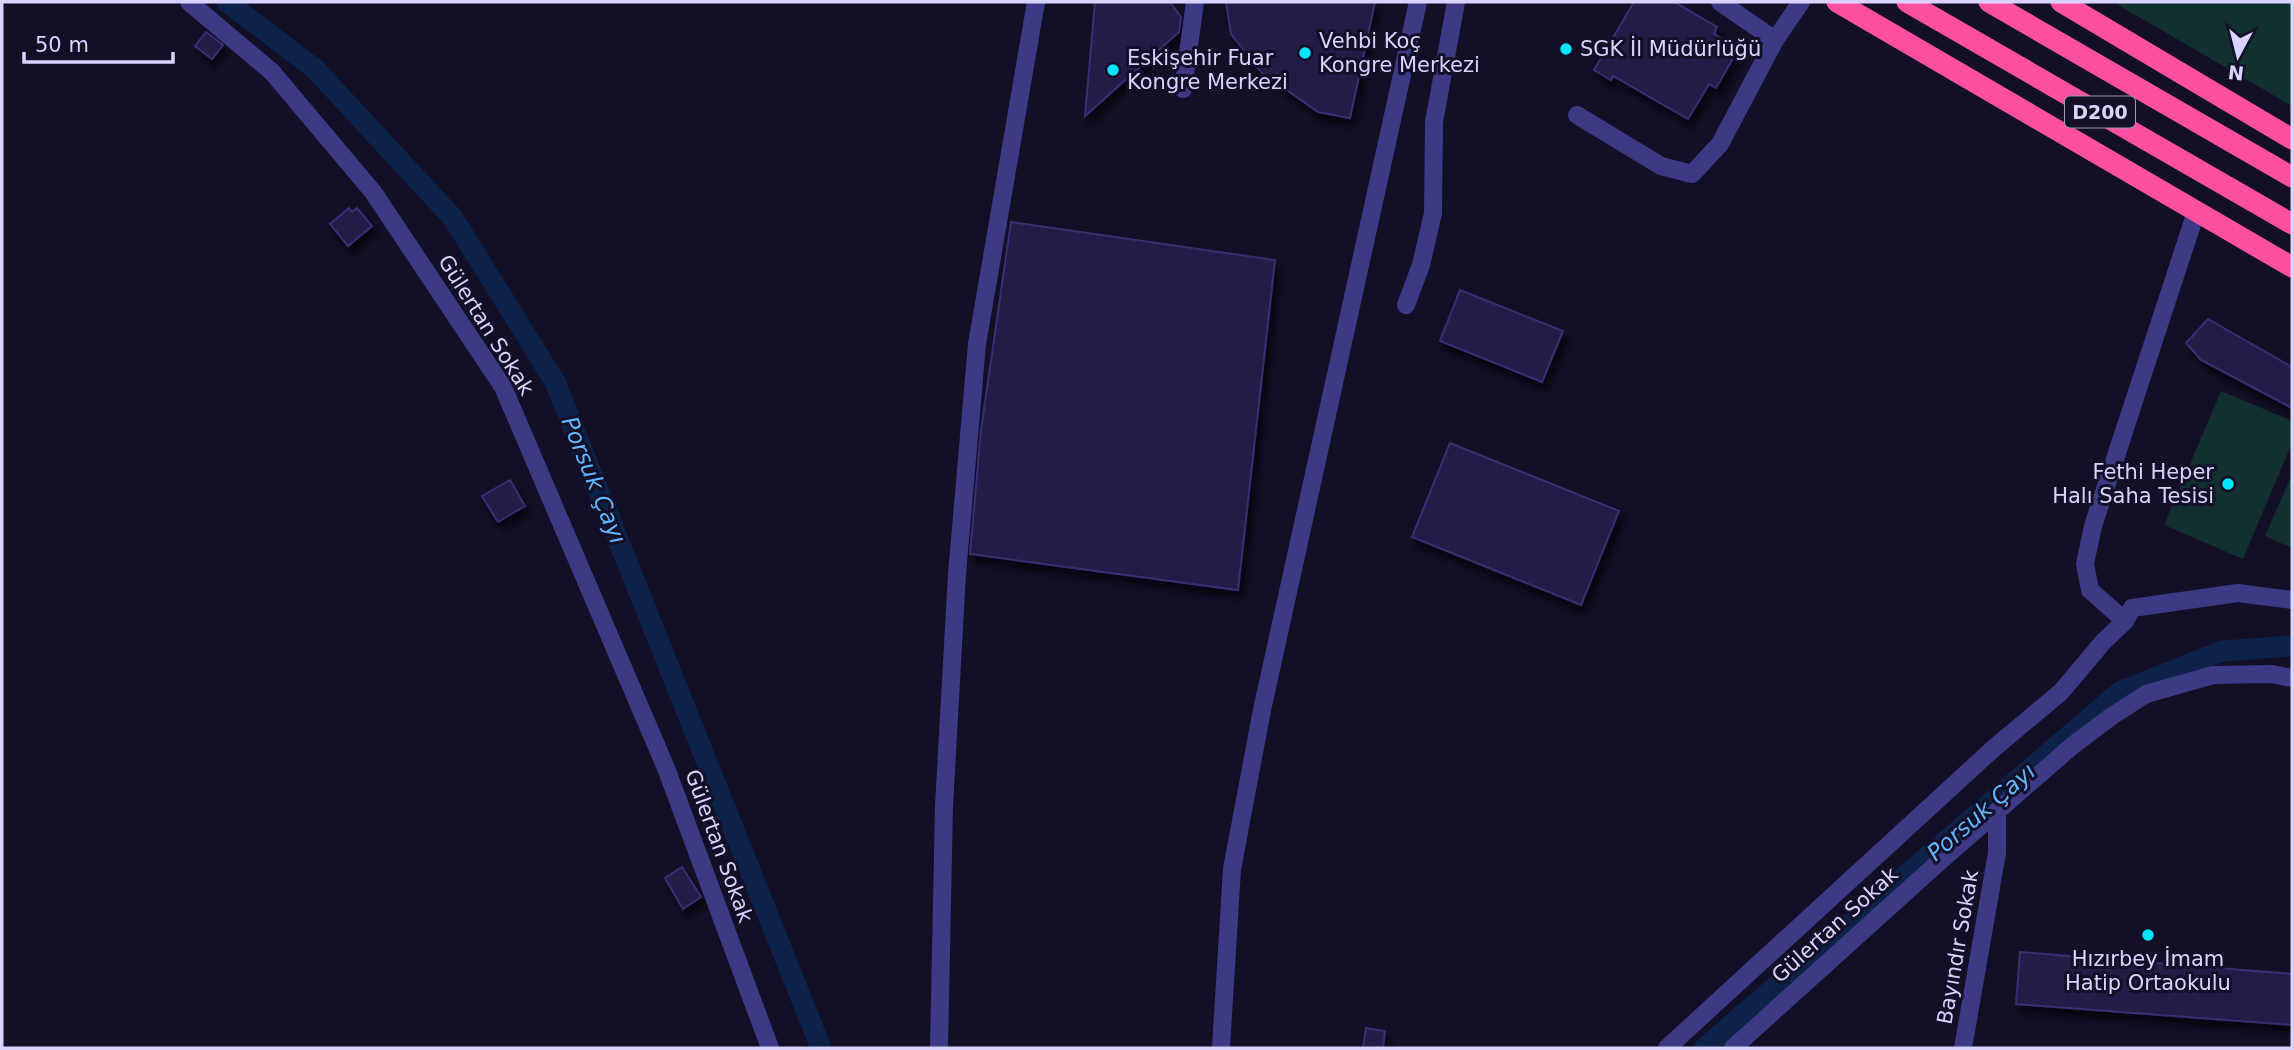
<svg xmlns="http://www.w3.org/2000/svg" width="2294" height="1050" font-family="'DejaVu Sans',sans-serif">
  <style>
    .green { fill: #12302f }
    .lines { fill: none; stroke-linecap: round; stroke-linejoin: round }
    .canal { stroke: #0c2248; stroke-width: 21 }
    .building { fill: #241b47; stroke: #3b2d73; stroke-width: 2; filter: url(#shadow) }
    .minor { stroke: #3d3a85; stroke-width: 18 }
    .highway { stroke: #ff4fa3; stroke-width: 21 }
    .poi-dot { fill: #00e5ff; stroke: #130f26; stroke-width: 2.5 }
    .labels { text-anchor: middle; stroke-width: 6; stroke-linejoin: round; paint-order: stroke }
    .shield { fill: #130f26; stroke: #9e99be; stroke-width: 2 }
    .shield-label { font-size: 19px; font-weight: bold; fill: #d9d4ff }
    .poi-label { font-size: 21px; fill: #d9d4ff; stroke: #130f26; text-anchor: start }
    .street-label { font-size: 21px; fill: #d9d4ff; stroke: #130f26 }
    .water-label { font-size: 23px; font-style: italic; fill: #62b6ff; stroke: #130f26 }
  </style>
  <defs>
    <filter id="shadow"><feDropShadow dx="4.5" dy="8" stdDeviation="3.5" flood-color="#0009"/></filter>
  </defs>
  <rect width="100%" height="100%" fill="#130f26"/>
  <g class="green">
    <polygon points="2113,2 2292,2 2292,106"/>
    <polygon points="2221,391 2292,421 2292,443 2243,559 2164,525"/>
    <polygon points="2292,474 2292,548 2265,536"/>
  </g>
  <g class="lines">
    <g class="canal">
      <polyline points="227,2 315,69 453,218 555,382 821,1048"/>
      <polyline points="1704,1048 2121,691 2222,651 2292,646"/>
    </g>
  </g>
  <g class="building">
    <polygon points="1095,2 1170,2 1181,17 1179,32 1085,116"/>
    <polygon points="1226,2 1375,2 1350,118 1318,112 1260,71 1231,34"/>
    <polygon points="1634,2 1674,2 1717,27 1714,34 1739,48 1716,88 1709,84 1688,119 1613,76 1611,80 1594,70"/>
    <polygon points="206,32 223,45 212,59 195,46"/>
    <polygon points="349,208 352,212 357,208 372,226 348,246 330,224"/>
    <polygon points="1011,222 1275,260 1238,590 970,554 981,430"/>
    <polygon points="1460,290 1563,331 1542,382 1440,341"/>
    <polygon points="2208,319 2292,367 2292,408 2201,360 2186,343"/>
    <polygon points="1450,443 1619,511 1581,605 1412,537"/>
    <polygon points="510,480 525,506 498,522 482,496"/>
    <polygon points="682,867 701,897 683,909 665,878"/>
    <polygon points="2020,952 2292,974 2292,1025 2016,1004"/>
    <polygon points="1366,1028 1385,1031 1383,1048 1363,1048"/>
  </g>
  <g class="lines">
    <g class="minor">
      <polyline points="189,2 272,72 373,192 503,387 666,768 770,1048"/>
      <polyline points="1720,2 1775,40"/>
      <polyline points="1183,89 1195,2"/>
      <polyline points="1577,115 1661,166 1692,174 1720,144 1775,40 1801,2"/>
      <polyline points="1406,305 1421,265 1433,213 1434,122 1456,2"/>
      <polyline points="2125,621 2090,590 2085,564 2093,526 2196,212"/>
      <polyline points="939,1048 944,806 957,574 977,344 1036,2"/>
      <polyline points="1221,1048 1232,869 1262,710 1418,2"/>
      <polyline points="1667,1048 1994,748 2061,692 2103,642 2125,621 2132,608 2238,593 2292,600"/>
      <polyline points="1733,1048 1939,862 2072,746 2112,716 2146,694 2213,675 2272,674 2292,678"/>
      <polyline points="1963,1048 1997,853 1997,811"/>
    </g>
    <g class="highway">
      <polyline points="1837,2 2292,267"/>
      <polyline points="1907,2 2292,224"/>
      <polyline points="1989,2 2292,177"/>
      <polyline points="2061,2 2292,139"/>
    </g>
  </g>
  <g class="poi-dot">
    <circle cx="1566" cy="49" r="7"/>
    <circle cx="1305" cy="53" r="7"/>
    <circle cx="1113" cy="70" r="7"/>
    <circle cx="2228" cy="484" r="7"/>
    <circle cx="2148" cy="935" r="7"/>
  </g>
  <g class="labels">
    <rect class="shield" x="2065" y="96.5" width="70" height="31" rx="5"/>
    <g class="shield-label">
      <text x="2100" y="119">D200</text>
    </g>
    <g class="poi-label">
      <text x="1319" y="48">Vehbi Koç<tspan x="1319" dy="24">Kongre Merkezi</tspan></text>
      <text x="1580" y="56">SGK İl Müdürlüğü</text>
      <text x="1127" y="65">Eskişehir Fuar<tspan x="1127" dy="24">Kongre Merkezi</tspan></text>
      <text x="2214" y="479" text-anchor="end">Fethi Heper<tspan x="2214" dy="24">Halı Saha Tesisi</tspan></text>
      <text x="2148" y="966" text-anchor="middle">Hızırbey İmam<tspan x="2148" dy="24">Hatip Ortaokulu</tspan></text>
    </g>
    <g class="street-label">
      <text transform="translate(486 325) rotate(58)" y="7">Gülertan Sokak</text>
      <text transform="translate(719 846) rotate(70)" y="7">Gülertan Sokak</text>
      <text transform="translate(1835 925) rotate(-42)" y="7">Gülertan Sokak</text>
      <text transform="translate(1958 947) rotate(-80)" y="7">Bayındır Sokak</text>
    </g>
    <g class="water-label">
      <text transform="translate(594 480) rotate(68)" y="8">Porsuk Çayı</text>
      <text transform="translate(1981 812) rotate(-41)" y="8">Porsuk Çayı</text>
    </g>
  </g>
  <rect width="2294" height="1050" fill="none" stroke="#d9d4ff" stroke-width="7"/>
  <g transform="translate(2238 56) rotate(187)" stroke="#130f26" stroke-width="5" paint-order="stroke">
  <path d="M0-5L12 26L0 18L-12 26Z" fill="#d9d4ff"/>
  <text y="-10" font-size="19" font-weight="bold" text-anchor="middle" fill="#d9d4ff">N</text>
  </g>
  <path d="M24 52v10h149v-10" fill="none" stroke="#d9d4ff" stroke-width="3.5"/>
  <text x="35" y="52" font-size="21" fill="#d9d4ff" stroke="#130f26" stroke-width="5" paint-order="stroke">50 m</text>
</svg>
